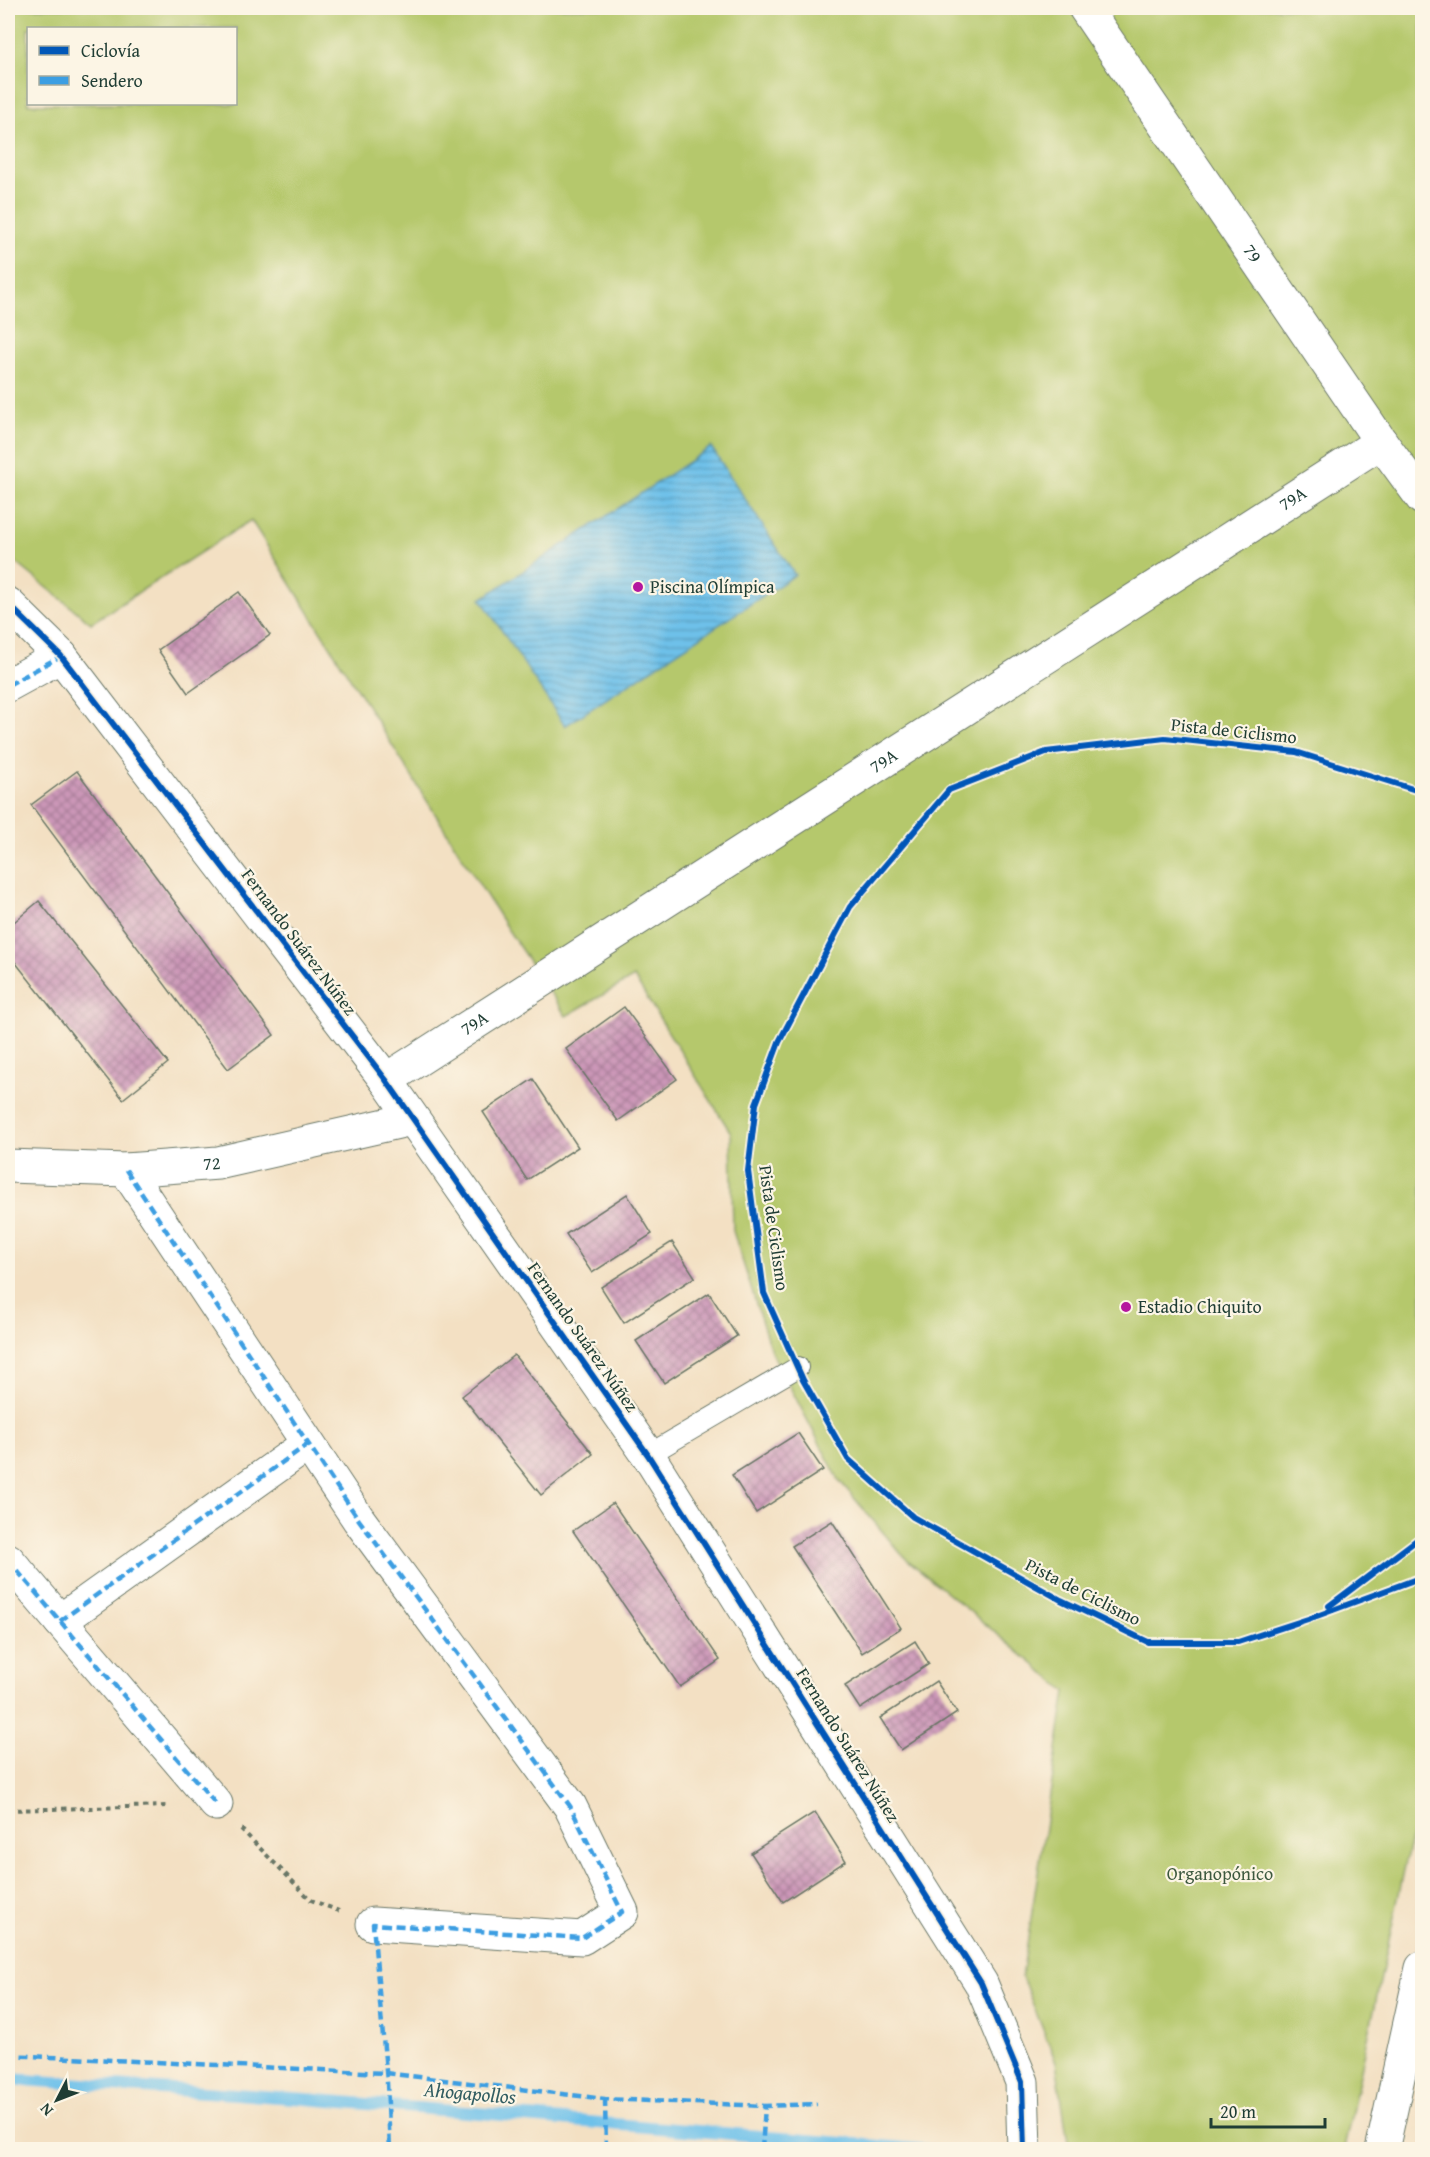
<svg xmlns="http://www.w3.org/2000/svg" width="1430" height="2157" font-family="'Gentium Book Plus',serif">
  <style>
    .garden { fill: #b5c86c; stroke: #6a8250; stroke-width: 1.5; fill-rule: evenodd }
    .water { fill: url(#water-rules); stroke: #467f8f; stroke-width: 1.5 }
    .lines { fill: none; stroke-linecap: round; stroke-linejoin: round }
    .stream { stroke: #6ec1ea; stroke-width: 12 }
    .building { fill: url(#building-cross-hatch) }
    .lane-casing { stroke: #697666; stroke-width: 22 }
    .street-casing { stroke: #697666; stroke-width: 35 }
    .path { stroke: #697666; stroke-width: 4; stroke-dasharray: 4.5 4.5; stroke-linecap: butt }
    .lane { stroke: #fff; stroke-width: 20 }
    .street { stroke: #fff; stroke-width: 33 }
    .quiet { stroke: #3c9ee2; stroke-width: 4.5; stroke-dasharray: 9 4.5; stroke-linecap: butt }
    .cycleway-casing { stroke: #fcf5e5; stroke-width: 10 }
    .cycleway { stroke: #0057b8; stroke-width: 6 }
    .poi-dot { fill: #b5179e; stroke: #fcf5e5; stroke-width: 2 }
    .labels { text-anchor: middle; stroke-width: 4.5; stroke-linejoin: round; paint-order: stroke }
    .street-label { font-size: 18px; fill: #1f3d34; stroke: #fcf5e5 }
    .poi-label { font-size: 18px; fill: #1f3d34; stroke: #fcf5e5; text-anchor: start }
    .park-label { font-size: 18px; fill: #3d593f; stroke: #fcf5e5 }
    .water-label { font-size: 20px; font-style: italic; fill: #335e62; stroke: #fcf5e5 }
  </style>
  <defs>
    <pattern id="water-rules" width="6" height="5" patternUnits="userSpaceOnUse" patternTransform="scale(1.5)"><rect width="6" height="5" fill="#6ec1ea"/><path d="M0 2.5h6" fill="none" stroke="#5a9ebe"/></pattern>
    <pattern id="building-cross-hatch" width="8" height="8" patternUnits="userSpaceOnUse" patternTransform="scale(1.5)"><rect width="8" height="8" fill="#cc97b8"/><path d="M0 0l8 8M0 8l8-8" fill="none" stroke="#a57c96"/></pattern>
  </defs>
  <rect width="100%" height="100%" fill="#fcf5e5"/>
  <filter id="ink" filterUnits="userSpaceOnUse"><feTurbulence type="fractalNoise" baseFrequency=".0167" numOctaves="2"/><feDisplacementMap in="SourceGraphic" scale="12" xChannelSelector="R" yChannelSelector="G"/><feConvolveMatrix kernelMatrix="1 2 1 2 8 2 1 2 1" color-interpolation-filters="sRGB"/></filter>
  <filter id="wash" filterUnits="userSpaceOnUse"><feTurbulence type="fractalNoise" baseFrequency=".008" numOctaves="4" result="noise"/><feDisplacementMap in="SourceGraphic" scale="24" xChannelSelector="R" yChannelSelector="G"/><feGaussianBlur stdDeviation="1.35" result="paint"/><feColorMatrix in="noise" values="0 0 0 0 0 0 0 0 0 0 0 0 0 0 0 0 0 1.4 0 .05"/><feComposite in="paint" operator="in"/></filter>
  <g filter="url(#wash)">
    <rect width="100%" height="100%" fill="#f3e0c3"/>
    <path class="garden" d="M8 8H1422V1787L1344 2149H1069L1056 2062 1022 1977 1066 1691 903 1556 839 1480 771 1351 733 1231 731 1133 634 977 566 1016 508 930 251 520 91 623 8 556ZM28 28H236V104H28Z"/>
    <polygon class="water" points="711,447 795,575 565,726 481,599"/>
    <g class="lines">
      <polyline class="stream" points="8,2079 294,2098 929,2150"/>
    </g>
    <g id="blocks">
      <g class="building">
        <polygon points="239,592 270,635 188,693 158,650"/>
        <polygon points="77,771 274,1035 228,1069 31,805"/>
        <polygon points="39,901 168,1063 123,1099 8,953 8,927"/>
        <polygon points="624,1007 677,1079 618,1121 566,1049"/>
        <polygon points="533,1079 578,1147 527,1180 483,1112"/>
        <polygon points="627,1194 652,1234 592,1273 566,1234"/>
        <polygon points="672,1242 695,1277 624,1323 601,1287"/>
        <polygon points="709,1293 737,1336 664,1383 636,1341"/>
        <polygon points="514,1355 593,1454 541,1495 462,1396"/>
        <polygon points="798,1433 823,1470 756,1513 732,1475"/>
        <polygon points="613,1503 720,1660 680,1687 573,1531"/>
        <polygon points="832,1521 901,1628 862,1653 792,1546"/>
        <polygon points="915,1641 929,1664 860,1709 845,1686"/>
        <polygon points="936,1681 957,1713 901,1750 880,1718"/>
        <polygon points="815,1812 846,1861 783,1902 751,1853"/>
      </g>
    </g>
  </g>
  <g filter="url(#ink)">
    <use href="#blocks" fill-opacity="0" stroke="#697666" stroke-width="1.5"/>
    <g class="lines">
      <g class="lane-casing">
        <polyline id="lane" points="648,1455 798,1367"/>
      </g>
      <g class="street-casing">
        <g id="street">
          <path id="s1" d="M1085 8 1381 442 1422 498"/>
          <polyline points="8,604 61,656 386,1080 648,1455 981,1983 1022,2082 1024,2150"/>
          <polyline points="8,685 61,656"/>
          <path id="s2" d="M386 1080 1381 442"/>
          <path id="s3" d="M8 1166 126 1170 218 1163 412 1119"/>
          <polyline points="126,1170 359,1520 570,1806 622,1912 582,1938 373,1924"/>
          <polyline points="8,1560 216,1804"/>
          <polyline points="60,1621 308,1444"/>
          <polyline points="1382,2150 1422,1968"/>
        </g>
      </g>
      <g class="path">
        <polyline points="8,1810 169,1806"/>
        <polyline points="241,1829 311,1900 339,1911"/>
      </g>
      <use href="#lane" class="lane"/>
      <use href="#street" class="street"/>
      <g class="quiet">
        <polyline points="8,685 61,656"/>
        <polyline points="126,1170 359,1520 570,1806 622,1912 582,1938 373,1924 387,2082 390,2150"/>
        <polyline points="8,1560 216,1804"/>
        <polyline points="60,1621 308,1444"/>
        <polyline points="8,2055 385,2073 605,2099 765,2106 817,2104"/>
        <polyline points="605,2099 606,2150"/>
        <polyline points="762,2150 765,2106"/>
      </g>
      <g class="cycleway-casing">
        <g id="cycleway">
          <polyline points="8,604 61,656 386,1080 648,1455 981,1983 1022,2082 1024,2150"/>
          <polyline points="1422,792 1296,752 1165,738 1046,752 949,790 850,907 779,1042 756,1104 748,1171 764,1293 803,1380 848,1459 913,1517 1061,1600 1148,1642 1238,1642 1314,1617 1422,1577"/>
          <polyline points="1329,1606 1422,1536"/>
        </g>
      </g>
      <use href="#cycleway" class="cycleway"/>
    </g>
  </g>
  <g class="poi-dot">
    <circle cx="638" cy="587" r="6"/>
    <circle cx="1126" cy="1307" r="6"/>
  </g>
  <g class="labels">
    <g class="street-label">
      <text dy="6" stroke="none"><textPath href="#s1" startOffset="297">79</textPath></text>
      <text dy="6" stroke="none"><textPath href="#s2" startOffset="1077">79A</textPath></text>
      <text transform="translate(1234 731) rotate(6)" y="6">Pista de Ciclismo</text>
      <text dy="6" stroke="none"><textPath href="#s2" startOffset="591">79A</textPath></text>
      <text transform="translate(299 942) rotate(53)" y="6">Fernando Suárez Núñez</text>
      <text dy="6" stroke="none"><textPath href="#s2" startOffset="105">79A</textPath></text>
      <text dy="6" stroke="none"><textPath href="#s3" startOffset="204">72</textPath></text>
      <text transform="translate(774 1228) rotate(82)" y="6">Pista de Ciclismo</text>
      <text transform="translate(583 1337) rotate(55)" y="6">Fernando Suárez Núñez</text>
      <text transform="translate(1083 1592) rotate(27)" y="6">Pista de Ciclismo</text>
      <text transform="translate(848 1745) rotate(58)" y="6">Fernando Suárez Núñez</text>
    </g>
    <g class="poi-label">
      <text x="650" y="593">Piscina Olímpica</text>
      <text x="1138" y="1313">Estadio Chiquito</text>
    </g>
    <g class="park-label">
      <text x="1220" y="1880">Organopónico</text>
    </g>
    <g class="water-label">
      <text transform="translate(470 2093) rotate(5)" y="7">Ahogapollos</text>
    </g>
  </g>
  <rect width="1430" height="2157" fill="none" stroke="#fcf5e5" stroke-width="30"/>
  <rect x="27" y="27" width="210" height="78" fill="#fcf5e5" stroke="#a4ab9e" stroke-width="1.5"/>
  <rect x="39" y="46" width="30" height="9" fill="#0057b8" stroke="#a4ab9e" stroke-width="1.5"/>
  <text x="81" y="57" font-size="18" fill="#1f3d34">Ciclovía</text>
  <rect x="39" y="76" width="30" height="9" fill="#3c9ee2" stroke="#a4ab9e" stroke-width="1.5"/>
  <text x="81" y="87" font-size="18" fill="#1f3d34">Sendero</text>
  <g transform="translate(57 2100) rotate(228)" stroke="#fcf5e5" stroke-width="4.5" paint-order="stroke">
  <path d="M0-4.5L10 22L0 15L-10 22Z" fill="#1f3d34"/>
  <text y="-9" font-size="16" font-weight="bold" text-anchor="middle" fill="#1f3d34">N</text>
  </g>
  <path d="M1211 2118v9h114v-9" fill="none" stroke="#1f3d34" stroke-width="3"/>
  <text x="1220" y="2118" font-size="18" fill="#1f3d34" stroke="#fcf5e5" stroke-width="4.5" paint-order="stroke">20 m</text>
</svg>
